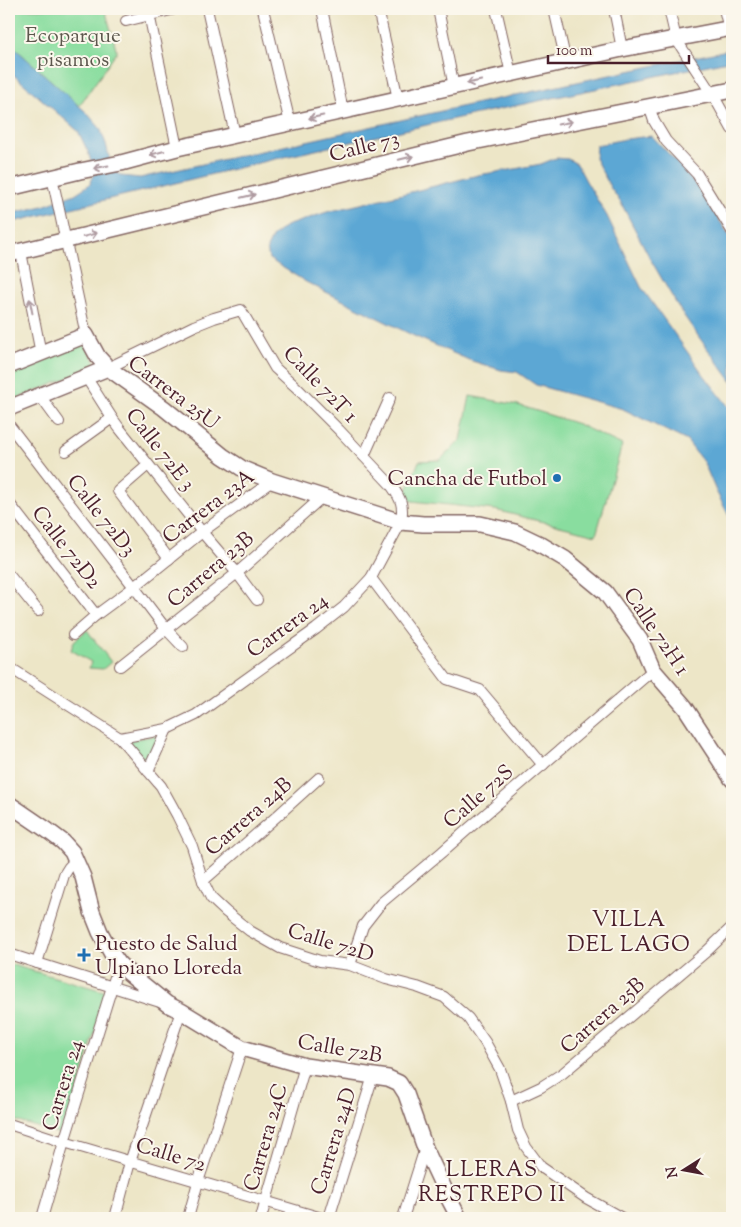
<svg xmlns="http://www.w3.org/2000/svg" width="741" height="1227" font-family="'Sorts Mill Goudy',serif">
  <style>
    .green { fill: #89dd9f; stroke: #6a7e65 }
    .water { fill: #5ca7d4; stroke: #536380 }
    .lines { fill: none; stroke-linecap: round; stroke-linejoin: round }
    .street-casing { stroke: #836562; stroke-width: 12 }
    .secondary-casing { stroke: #836562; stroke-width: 18 }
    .street { stroke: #fff; stroke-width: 10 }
    .secondary { stroke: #fff; stroke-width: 15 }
    .oneway { stroke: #ae9aa0 }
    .poi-dot { fill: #1f6fb2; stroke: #fbf7ec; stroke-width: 2 }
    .labels { text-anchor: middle; stroke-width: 4; stroke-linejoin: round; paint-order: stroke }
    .park-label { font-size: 21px; fill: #5d584e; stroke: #fbf7ec }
    .street-label { font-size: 21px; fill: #4a1f2b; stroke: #fbf7ec }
    .poi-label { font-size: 21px; fill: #4a1f2b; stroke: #fbf7ec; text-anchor: end }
    .neighbourhood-label { font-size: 22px; letter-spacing: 1px; fill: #4a1f2b; stroke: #fbf7ec }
  </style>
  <rect width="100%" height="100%" fill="#fbf7ec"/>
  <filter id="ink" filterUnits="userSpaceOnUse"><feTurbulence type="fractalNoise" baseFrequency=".02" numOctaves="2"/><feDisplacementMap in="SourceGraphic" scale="10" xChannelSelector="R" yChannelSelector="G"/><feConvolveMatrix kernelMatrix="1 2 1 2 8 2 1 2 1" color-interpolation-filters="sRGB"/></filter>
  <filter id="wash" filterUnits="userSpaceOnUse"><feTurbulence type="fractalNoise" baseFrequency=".0096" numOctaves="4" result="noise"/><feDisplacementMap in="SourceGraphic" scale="20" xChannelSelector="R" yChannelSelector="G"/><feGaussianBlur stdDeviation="1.12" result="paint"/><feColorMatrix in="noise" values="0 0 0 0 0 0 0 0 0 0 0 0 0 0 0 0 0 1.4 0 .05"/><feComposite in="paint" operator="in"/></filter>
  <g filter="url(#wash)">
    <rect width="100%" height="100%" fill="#ede6c7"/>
    <g class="green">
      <polygon points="9,9 105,9 117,52 79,106 9,43"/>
      <polygon points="84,342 98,366 9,402 9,372"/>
      <polygon points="470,396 518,405 578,424 622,445 596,535 495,510 403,500 419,461 440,460 461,440"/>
      <polygon points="87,630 111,662 103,669 89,668 91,662 71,650 74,641"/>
      <polygon points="160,735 147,763 129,743 129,740"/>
      <polygon points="9,964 107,992 64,1135 9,1119"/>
    </g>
    <g class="water">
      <polygon points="9,43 86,112 100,128 106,144 112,169 121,176 140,178 455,108 732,49 732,60 458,118 271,160 9,223 9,214 43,206 75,194 90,184 94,175 93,168 88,152 78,131 9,71"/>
      <path d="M652 136 683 169 700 190 732 240V382L701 340 680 310 652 262 621 203 610 187 595 158 596 146C614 140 633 138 652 136Z"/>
      <polygon points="556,158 568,159 577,164 586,181 607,216 641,287 701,371 732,411 732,522 716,491 704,463 687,441 623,409 536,385 517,372 501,370 469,360 412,335 306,282 269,259 267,248 273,236 286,226 327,212 411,192 478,175 515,169 541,164"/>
    </g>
  </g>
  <g filter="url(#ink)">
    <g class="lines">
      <g class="street-casing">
        <g id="street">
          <polyline points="148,9 177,148"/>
          <polyline points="207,9 235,135"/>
          <polyline points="263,9 290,123"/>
          <polyline points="322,9 343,111"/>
          <polyline points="378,9 398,99"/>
          <polyline points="438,9 454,87"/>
          <polyline points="496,9 511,74"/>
          <polyline points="554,9 566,62"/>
          <polyline points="614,9 622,49"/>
          <polyline points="669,9 676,39 717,102 732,129"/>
          <polyline points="724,9 729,29"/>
          <polyline points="126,21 175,9"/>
          <polyline points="649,106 654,121 666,141 697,174 732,231"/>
          <polyline points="52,177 86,335"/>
          <polyline points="21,252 41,354"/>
          <path d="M108 368 194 326 214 318 241 310 275 368 296 387 339 430 391 485C401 499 404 505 401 522L371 578 344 607 316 629 196 715 167 729 120 738"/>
          <polyline points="86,377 112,418 120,429 202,532 237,573 257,600"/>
          <polyline points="40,396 59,422"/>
          <polyline points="9,425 134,587 166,629 183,647"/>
          <polyline points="66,451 112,418"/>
          <polyline points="364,456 390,398"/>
          <polyline points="148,465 118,491 169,559"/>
          <polyline points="9,503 96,615"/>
          <polyline points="9,575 38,611"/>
          <polyline points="371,578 447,679 480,690 543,765"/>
          <polyline points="73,635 96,615 134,587 202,532 272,481"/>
          <polyline points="120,666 237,573 321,498"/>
          <polyline points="9,667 120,738 161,786 177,815 192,846 203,881 211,898 226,912 250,931 280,948 320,961 350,965 386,979 417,987 444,997 468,1018 485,1042 500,1069 511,1101 518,1130 526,1147 541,1167 586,1198 622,1218"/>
          <polyline points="148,771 167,729"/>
          <polyline points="9,821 13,807"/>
          <polyline points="203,881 276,817 319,778"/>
          <polyline points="9,954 160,1002"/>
          <polyline points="37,963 64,875 69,867 76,860"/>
          <polyline points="350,965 363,926 381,903 442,852 467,830 653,670"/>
          <polyline points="511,1101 541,1087 563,1073 707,951 732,927"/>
          <polyline points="9,1124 64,1142 322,1218"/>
          <polyline points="42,1218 64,1142 119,964"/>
          <polyline points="115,1218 130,1162 181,1011"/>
          <polyline points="188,1218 198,1182 242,1048"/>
          <polyline points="261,1218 305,1066"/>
          <polyline points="329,1218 373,1076"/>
          <polyline points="403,1218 425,1148"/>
        </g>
      </g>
      <g class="secondary-casing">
        <g id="secondary">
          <polyline points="9,188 80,171 121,163 177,148 622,49 732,28"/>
          <polyline points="9,254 468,143 732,90"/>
          <polyline points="9,366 86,335 98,357 108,368 164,408 223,456 243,469 272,481 401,522 423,524 480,524 515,532 538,543 565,559 605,592 640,640 653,670 685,707 732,779"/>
          <polyline points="9,408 108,368"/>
          <polyline points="9,804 47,830 63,842 72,852 83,877 92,912 100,932 112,954 119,964 129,973 167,1004 181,1011 242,1048 305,1066 388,1078 399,1083 406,1094 425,1148 448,1197 459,1218"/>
        </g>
      </g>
      <use href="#street" class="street"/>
      <use href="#secondary" class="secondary"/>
    </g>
    <defs><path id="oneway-shaft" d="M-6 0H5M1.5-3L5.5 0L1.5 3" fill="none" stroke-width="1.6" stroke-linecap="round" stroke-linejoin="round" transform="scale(1.25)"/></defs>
    <g class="oneway">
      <use href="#oneway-shaft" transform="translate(474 82) rotate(168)"/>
      <use href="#oneway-shaft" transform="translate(316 117) rotate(168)"/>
      <use href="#oneway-shaft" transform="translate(565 123) rotate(-11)"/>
      <use href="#oneway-shaft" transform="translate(157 153) rotate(165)"/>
      <use href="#oneway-shaft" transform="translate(406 158) rotate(-14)"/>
      <use href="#oneway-shaft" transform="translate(101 167) rotate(169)"/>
      <use href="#oneway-shaft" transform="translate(248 196) rotate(-14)"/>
      <use href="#oneway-shaft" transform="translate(90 235) rotate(-15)"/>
      <use href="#oneway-shaft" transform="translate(31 306) rotate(-101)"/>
    </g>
  </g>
  <g class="poi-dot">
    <circle cx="557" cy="478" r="5"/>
    <path d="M81.5 947.5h5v5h5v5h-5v5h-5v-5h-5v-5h5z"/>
  </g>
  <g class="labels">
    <g class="park-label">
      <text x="73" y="42">Ecoparque<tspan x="73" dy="24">pisamos</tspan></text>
    </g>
    <g class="street-label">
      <text transform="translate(364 146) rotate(-14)" y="7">Calle 73</text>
      <text transform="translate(321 384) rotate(46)" y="7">Calle 72T 1</text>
      <text transform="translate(174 392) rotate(37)" y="7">Carrera 25U</text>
      <text transform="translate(161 449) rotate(52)" y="7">Calle 72E 3</text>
      <text transform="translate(208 506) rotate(-37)" y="7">Carrera 23A</text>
      <text transform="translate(102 515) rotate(52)" y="7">Calle 72D3</text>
      <text transform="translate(67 547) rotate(52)" y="7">Calle 72D2</text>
      <text transform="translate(210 569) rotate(-40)" y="7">Carrera 23B</text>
      <text transform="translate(287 625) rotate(-36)" y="7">Carrera 24</text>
      <text transform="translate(657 631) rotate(56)" y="7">Calle 72H 1</text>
      <text transform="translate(478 796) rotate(-41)" y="7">Calle 72S</text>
      <text transform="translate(248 816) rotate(-41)" y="7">Carrera 24B</text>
      <text transform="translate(331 942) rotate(17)" y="7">Calle 72D</text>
      <text transform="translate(602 1015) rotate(-41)" y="7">Carrera 25B</text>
      <text transform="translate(340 1048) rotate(10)" y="7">Calle 72B</text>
      <text transform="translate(62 1085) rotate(-73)" y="7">Carrera 24</text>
      <text transform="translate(265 1137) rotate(-74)" y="7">Carrera 24C</text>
      <text transform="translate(333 1141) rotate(-73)" y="7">Carrera 24D</text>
      <text transform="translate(171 1154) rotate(17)" y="7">Calle 72</text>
    </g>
    <g class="poi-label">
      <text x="547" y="485">Cancha de Futbol</text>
      <text x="95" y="950" text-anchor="start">Puesto de Salud<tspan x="95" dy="24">Ulpiano Lloreda</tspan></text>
    </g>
    <g class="neighbourhood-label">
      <text x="629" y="926">VILLA<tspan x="629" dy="25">DEL LAGO</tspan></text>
      <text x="492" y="1176">LLERAS<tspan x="492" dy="25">RESTREPO II</tspan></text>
    </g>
  </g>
  <rect width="741" height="1227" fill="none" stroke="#fbf7ec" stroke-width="30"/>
  <g transform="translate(684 1170) rotate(259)" stroke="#fbf7ec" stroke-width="4" paint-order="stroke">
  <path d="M0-4L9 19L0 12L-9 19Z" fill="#4a1f2b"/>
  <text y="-8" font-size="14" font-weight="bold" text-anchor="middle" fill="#4a1f2b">N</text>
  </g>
  <path d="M548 55v8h141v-8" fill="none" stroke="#4a1f2b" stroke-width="2.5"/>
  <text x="556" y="55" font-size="15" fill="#4a1f2b" stroke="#fbf7ec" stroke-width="4" paint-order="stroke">100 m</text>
</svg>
